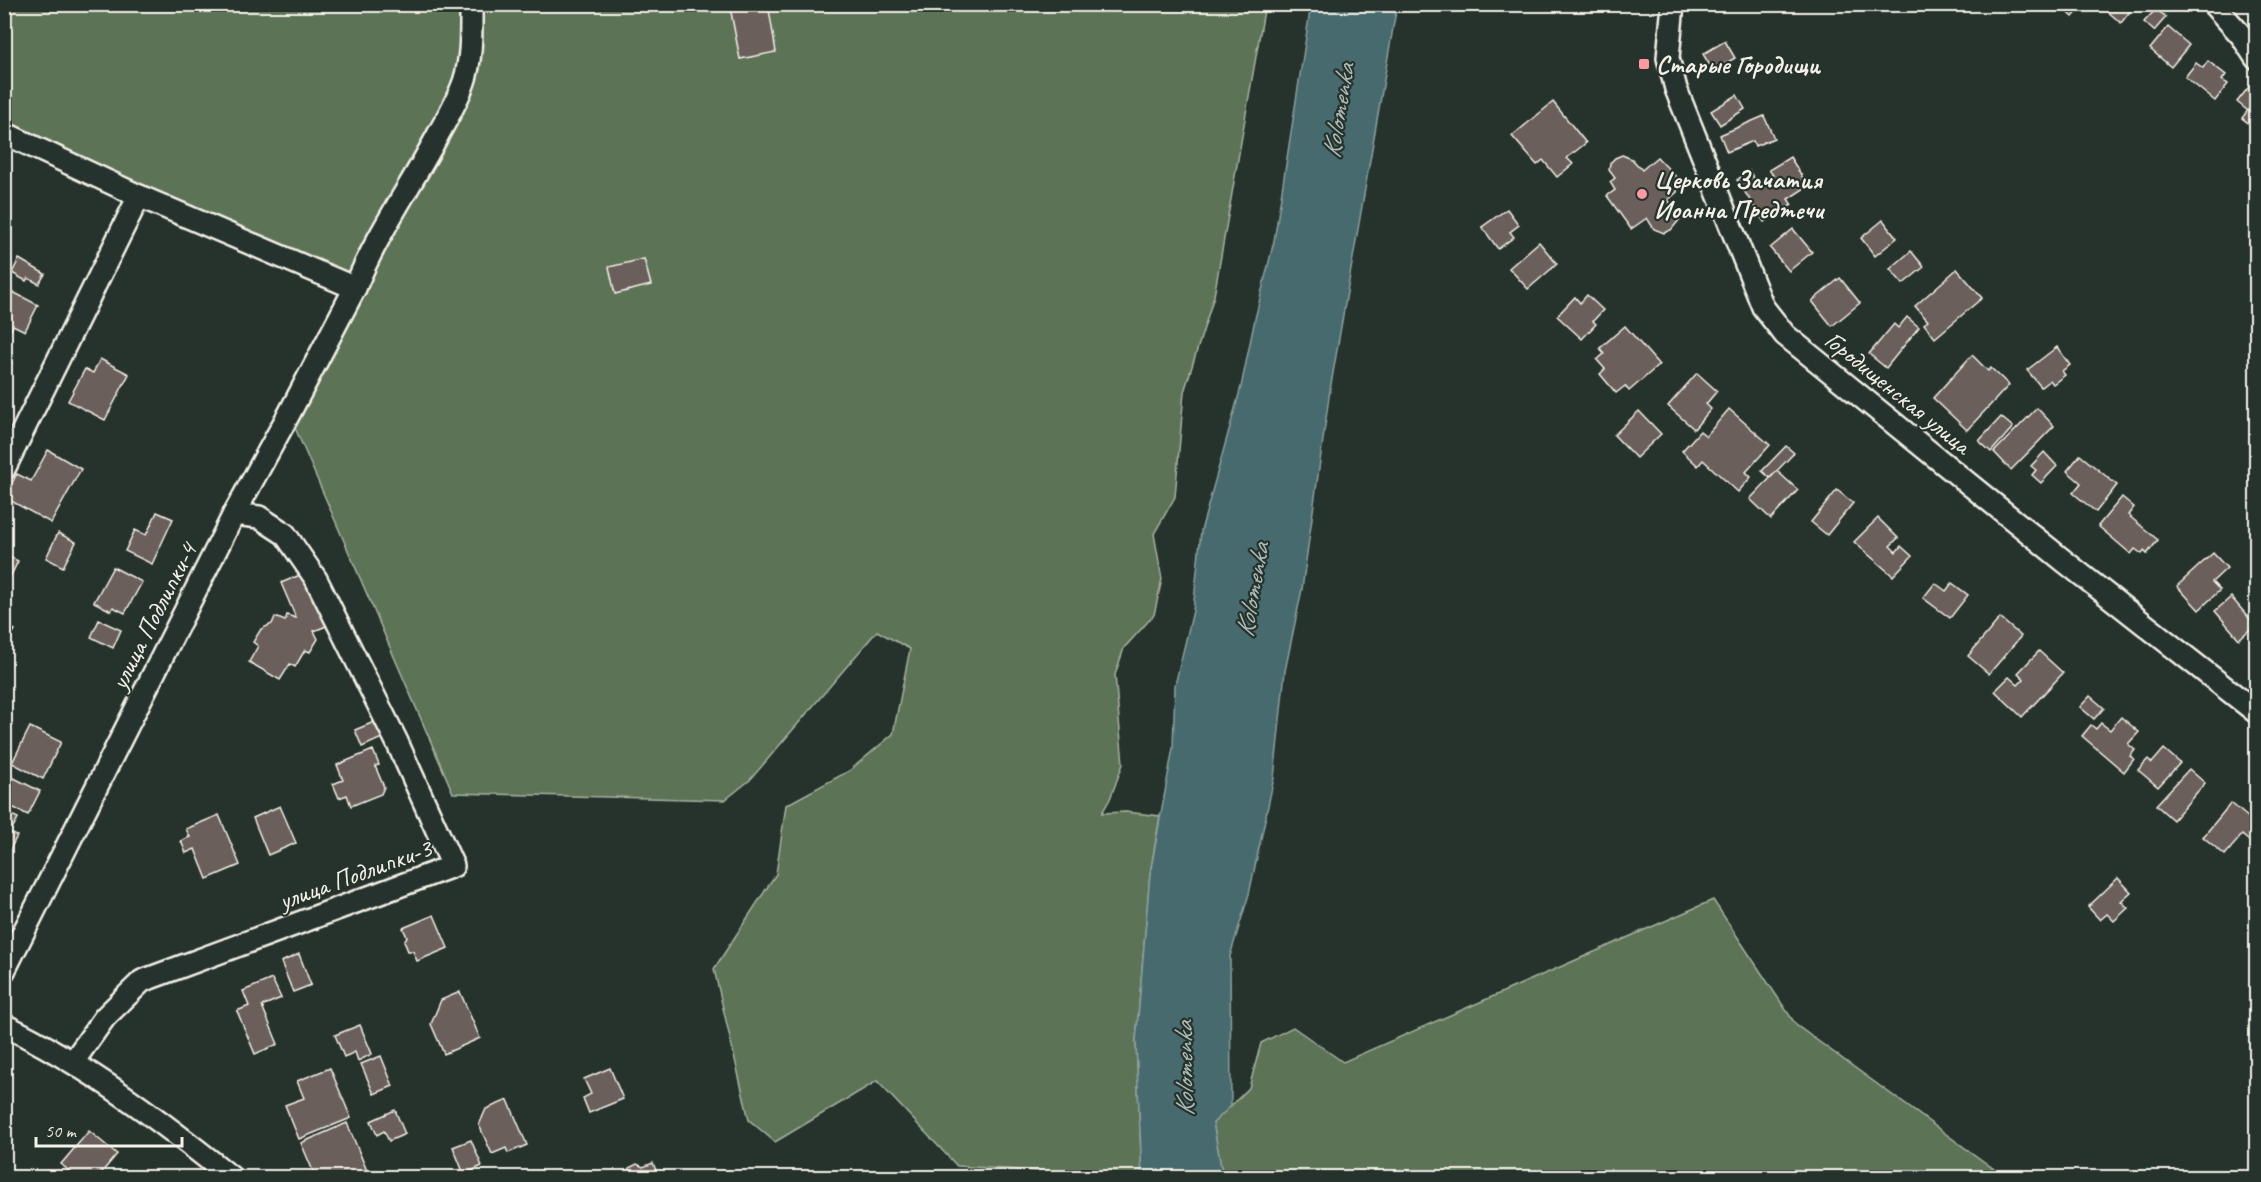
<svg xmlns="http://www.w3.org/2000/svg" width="2261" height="1182" font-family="Caveat,sans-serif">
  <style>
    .green { fill: #5d7357; stroke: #a8b2a0; stroke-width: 1.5 }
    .water { fill: #476a6e; stroke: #8ca09f; stroke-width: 1.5 }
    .building { fill: #6b5f5a; stroke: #f4f1e8; stroke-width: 1.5 }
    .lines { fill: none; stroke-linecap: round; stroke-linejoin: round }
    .minor-casing { stroke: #f4f1e8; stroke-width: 26 }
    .minor { stroke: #26332d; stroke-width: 21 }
    .poi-dot { fill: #ff9aa2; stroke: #26332d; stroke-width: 2 }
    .labels { text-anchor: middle; stroke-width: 4.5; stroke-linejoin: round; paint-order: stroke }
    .poi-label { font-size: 26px; font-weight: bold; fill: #f4f1e8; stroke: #26332d; text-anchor: start }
    .street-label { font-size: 26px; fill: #f4f1e8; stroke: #26332d }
    .water-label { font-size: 27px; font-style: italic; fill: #afbbb7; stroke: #26332d }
  </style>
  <rect width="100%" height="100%" fill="#26332d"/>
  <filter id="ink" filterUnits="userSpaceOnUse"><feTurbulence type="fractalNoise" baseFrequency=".0167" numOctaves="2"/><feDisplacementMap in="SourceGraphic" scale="12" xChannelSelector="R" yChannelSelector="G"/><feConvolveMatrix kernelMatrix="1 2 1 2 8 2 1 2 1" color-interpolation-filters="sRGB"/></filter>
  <g filter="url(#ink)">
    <g class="green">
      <polygon points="4,5 1265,5 1214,296 1184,392 1175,497 1154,534 1162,579 1154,615 1124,648 1115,675 1123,764 1110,799 1102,813 1126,812 1160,816 1150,874 1136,1041 1142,1177 1103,1177 1102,1175 957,1166 877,1081 775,1142 749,1120 714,969 776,874 786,805 849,771 893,734 910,649 877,631 750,780 725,800 453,793 289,414 354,288 5,133"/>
      <polygon points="1713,900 1796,1025 2005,1177 1223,1177 1213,1123 1249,1088 1261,1043 1293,1027 1343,1062"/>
    </g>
    <polygon class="water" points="1311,5 1397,5 1330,390 1302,589 1285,671 1274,778 1249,894 1230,956 1231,1106 1213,1123 1223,1177 1142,1177 1136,1041 1150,874 1173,748 1175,685 1193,611 1201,531 1241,387 1255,319 1274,241"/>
    <g class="building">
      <polygon points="745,4 768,4 776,52 740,59 730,7"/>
      <polygon points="2064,4 2084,4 2073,17 2062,7"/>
      <polygon points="2099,4 2136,4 2121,23"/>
      <polygon points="2156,9 2166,17 2154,31 2144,22"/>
      <polygon points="2168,27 2189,45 2171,67 2150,49"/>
      <polygon points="1725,41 1735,58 1713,71 1703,54"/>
      <polygon points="2208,61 2226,75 2222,80 2228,84 2215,101 2185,77 2196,63 2203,68"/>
      <polygon points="2252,83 2256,86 2256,100 2248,111 2237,102"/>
      <polygon points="1737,95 1745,109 1720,125 1711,111"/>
      <polygon points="2256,100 2256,129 2242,118"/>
      <polygon points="1553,102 1586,143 1567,158 1573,164 1557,177 1543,160 1537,165 1512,136"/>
      <polygon points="1764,116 1774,138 1755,146 1753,141 1727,152 1720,135"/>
      <polygon points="1622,155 1632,159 1642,170 1657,157 1680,181 1677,192 1668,200 1678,211 1680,219 1671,230 1664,233 1654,229 1647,218 1631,229 1607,196 1615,190 1610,182 1615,178 1609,170 1610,163 1615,158"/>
      <polygon points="1790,157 1808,186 1788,199 1792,205 1764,222 1737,180 1749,171 1758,184 1773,175 1769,170"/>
      <polygon points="1507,209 1519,225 1510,232 1514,237 1498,249 1482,227"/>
      <polygon points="1883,220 1897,238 1875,256 1861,238"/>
      <polygon points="1793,229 1812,252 1789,271 1770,248"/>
      <polygon points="1539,242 1557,264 1528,289 1509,268"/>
      <polygon points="1911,251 1924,267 1903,284 1890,269"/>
      <polygon points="19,259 45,274 39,284 28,278 26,281 12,273"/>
      <polygon points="644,259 651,285 615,294 609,267"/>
      <polygon points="1957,269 1982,298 1935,338 1924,324 1928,321 1915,306"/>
      <polygon points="1840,278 1860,303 1832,326 1812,301"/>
      <polygon points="9,290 38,305 25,331 13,325 11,330 4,327 4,298"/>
      <polygon points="1587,295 1603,310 1593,321 1596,324 1582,339 1557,316 1575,297 1580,303"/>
      <polygon points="1907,317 1919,327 1886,368 1869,354 1894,324 1898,328"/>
      <polygon points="1625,326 1659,365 1629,391 1625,386 1616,393 1600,374 1605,369 1597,360 1604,354 1600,348"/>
      <polygon points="2057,347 2070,365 2062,371 2065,375 2053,384 2050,380 2041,387 2027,370"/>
      <polygon points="1972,355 1988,371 1991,368 2009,385 1967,430 1933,398"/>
      <polygon points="4,359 12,363 4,378"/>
      <polygon points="100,359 129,374 105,420 68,401 85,369 93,373"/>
      <polygon points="1697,373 1717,391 1706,404 1711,409 1694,429 1668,406"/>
      <polygon points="2037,408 2054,426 2011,470 1994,452"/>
      <polygon points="1729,409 1770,445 1746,472 1751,477 1738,492 1703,460 1698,466 1682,451 1700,431 1706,436"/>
      <polygon points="1639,411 1661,434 1636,458 1614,435"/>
      <polygon points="2001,417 2013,427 1991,452 1979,441"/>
      <polygon points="1786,446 1794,453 1770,478 1762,471"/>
      <polygon points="48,450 81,469 51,523 4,497 17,474 31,481"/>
      <polygon points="2044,452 2057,466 2041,483 2032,475 2036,470 2031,466"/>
      <polygon points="2080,455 2117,485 2096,512 2073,493 2081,483 2067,471"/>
      <polygon points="1777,471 1798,490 1771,519 1750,499"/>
      <polygon points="1837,490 1853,503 1827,535 1811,522"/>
      <polygon points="2122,497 2134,507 2128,515 2158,540 2147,554 2144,551 2142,554 2135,549 2131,554 2098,526"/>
      <polygon points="157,512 173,519 152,564 125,551 135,530 146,535"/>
      <polygon points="1878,518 1898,538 1890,546 1896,552 1901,546 1912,556 1893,576 1854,542"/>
      <polygon points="58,533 76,542 63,567 46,558"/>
      <polygon points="2213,553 2227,568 2212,582 2220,590 2199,610 2177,586"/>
      <polygon points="4,554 18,561 5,588 4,587"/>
      <polygon points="113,567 142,582 125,613 113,607 111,611 94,602"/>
      <polygon points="307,572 329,625 314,631 318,639 310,652 305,650 295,667 290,664 280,680 249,662 258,646 253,642 261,629 272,624 275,617 285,621 287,615 296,618 281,583"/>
      <polygon points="1935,583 1946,591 1952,583 1968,595 1950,618 1923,598"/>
      <polygon points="2231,597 2255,625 2239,639 2215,611"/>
      <polygon points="2000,618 2021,636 1989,674 1968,656"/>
      <polygon points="99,620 121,630 113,648 91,637"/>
      <polygon points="4,624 15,630 8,641 4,639"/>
      <polygon points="2039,651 2063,673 2022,717 1995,691 2009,677 2018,685 2024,679 2018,673"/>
      <polygon points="2090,696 2104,708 2094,719 2080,707"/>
      <polygon points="2121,717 2139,732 2128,744 2135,750 2130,756 2134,759 2124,772 2082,736 2091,725 2096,729 2101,723 2110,730"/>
      <polygon points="374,722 382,738 362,747 355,730"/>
      <polygon points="30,727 61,742 43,779 12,763"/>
      <polygon points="2164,749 2180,763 2158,787 2138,770 2148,759 2152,763"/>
      <polygon points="373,750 379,765 375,766 384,787 381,794 351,806 347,795 339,798 333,784 343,780 337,765"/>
      <polygon points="2189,769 2205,783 2173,820 2156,805"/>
      <polygon points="12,777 40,791 28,815 4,803 4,792"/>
      <polygon points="2231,803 2256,824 2256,832 2249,841 2242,835 2225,855 2203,837"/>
      <polygon points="280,806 296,843 268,855 253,818"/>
      <polygon points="4,811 18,818 12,829 4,826"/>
      <polygon points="219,815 240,865 207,879 195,849 186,853 181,841 190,837 186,829"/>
      <polygon points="4,830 17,836 5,859 4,859"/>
      <polygon points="2118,878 2131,892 2121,901 2128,908 2114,921 2107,914 2100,920 2088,907"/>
      <polygon points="434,915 448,948 417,961 413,951 408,951 404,941 407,937 403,928"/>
      <polygon points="299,954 311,985 293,992 281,962"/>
      <polygon points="272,979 281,998 262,1006 278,1044 255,1054 237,1011 249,1006 243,991"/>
      <polygon points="460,992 480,1038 444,1054 431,1024 441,1000"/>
      <polygon points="360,1025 372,1054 358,1061 355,1052 344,1057 335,1035"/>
      <polygon points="381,1056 393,1086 374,1094 361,1064"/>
      <polygon points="330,1068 351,1118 299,1139 285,1105 304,1098 297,1081"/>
      <polygon points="610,1068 623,1099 589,1113 583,1098 591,1094 584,1079"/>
      <polygon points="508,1100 527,1145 508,1153 506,1148 492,1154 479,1125 486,1109"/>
      <polygon points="395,1110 405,1134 389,1141 384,1131 377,1135 371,1121"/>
      <polygon points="347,1123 370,1178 316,1178 301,1143"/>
      <polygon points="89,1131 117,1154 97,1178 77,1178 61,1164"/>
      <polygon points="471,1140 482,1166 464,1174 453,1147"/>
      <polygon points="653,1163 659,1178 619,1178 626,1175 629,1168 637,1164 643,1167"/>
    </g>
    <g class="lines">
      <g class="minor-casing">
        <g id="minor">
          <polyline points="1673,4 1668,58 1676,89 1763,307 1785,335 2064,561 2256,712"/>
          <polyline points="2213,4 2241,35 2256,58"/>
          <polyline points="4,133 139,196 355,288"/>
          <polyline points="4,469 139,196"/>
          <path d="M4 971 234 514 289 414 355 288C377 233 413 183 440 131 449 115 458 99 464 82 472 59 471 29 471 4"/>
          <path d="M4 1025C87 1065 160 1120 232 1178"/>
          <polyline points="73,1062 105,1017 142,981 453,866 397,742 316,579 285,534 259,517 234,514"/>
        </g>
      </g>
      <use href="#minor" class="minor"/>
    </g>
  </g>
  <g class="poi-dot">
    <rect x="1638" y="58" width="12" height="12" rx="3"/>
    <circle cx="1642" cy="194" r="6"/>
  </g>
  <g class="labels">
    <g class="poi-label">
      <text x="1656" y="73">Старые Городищи</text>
      <text x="1654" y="188">Церковь Зачатия<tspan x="1654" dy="30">Иоанна Предтечи</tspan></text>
    </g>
    <g class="street-label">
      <text transform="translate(1898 392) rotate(39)" y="9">Городищенская улица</text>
      <text transform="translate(153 616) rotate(-63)" y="9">улица Подлипки-4</text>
      <text transform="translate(355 874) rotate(-20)" y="9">улица Подлипки-3</text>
    </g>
    <g class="water-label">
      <text transform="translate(1338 111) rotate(-81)" y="9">Kolomenka</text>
      <text transform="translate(1252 590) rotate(-80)" y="9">Kolomenka</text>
      <text transform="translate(1184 1069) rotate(-91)" y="9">Kolomenka</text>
    </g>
  </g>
  <rect width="2261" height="1182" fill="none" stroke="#26332d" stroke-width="24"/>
  <rect x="12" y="12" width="2237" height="1158" fill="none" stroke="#f4f1e8" stroke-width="2" filter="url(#ink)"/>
  <path d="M36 1137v9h146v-9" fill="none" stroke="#f4f1e8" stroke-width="3"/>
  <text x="45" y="1137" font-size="18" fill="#f4f1e8" stroke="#26332d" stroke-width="4.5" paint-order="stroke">50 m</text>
</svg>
